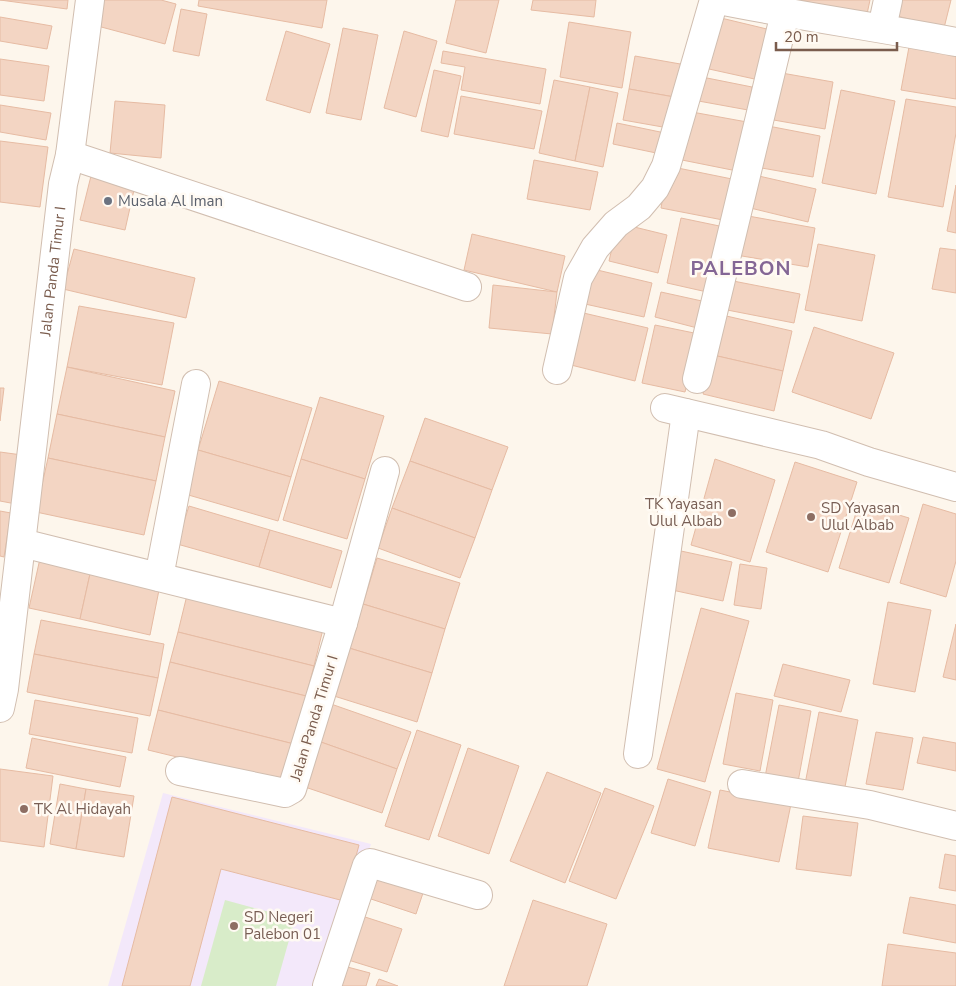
<svg xmlns="http://www.w3.org/2000/svg" width="956" height="986" font-family="'Nunito Sans',sans-serif">
  <style>
    .education { fill: #f3e8fa }
    .green { fill: #d8ecc9 }
    .building { fill: #f3d5c3; stroke: #e6bba3 }
    .lines { fill: none; stroke-linecap: round; stroke-linejoin: round }
    .street-casing { stroke: #d1beb0; stroke-width: 30 }
    .street { stroke: #fff; stroke-width: 28 }
    .worship-dot { fill: #6b7280; stroke: #fffaf3; stroke-width: 2 }
    .education-dot { fill: #8d6e63; stroke: #fffaf3; stroke-width: 2 }
    .labels { text-anchor: middle; stroke-width: 5; stroke-linejoin: round; paint-order: stroke }
    .worship-label { font-size: 15px; fill: #5b616d; stroke: #fffaf3; text-anchor: start }
    .street-label { font-size: 15px; fill: #7a5c4d; stroke: #fffaf3 }
    .education-label { font-size: 15px; fill: #785e54; stroke: #fffaf3; text-anchor: start }
    .district-label { font-size: 20px; font-weight: bold; letter-spacing: 1px; fill: #846695; stroke: #fffaf3 }
  </style>
  <rect width="100%" height="100%" fill="#fdf6ec"/>
  <polygon class="education" points="163,793 371,844 323,986 108,986"/>
  <polygon class="green" points="225,900 295,919 276,986 201,986"/>
  <g class="building">
    <polygon points="0,0 68,0 67,9"/>
    <polygon points="96,0 161,0 176,4 165,44 90,24"/>
    <polygon points="199,0 327,0 322,28 198,6"/>
    <polygon points="456,0 499,0 486,53 446,43"/>
    <polygon points="533,0 596,0 594,17 531,10"/>
    <polygon points="799,0 870,0 867,14"/>
    <polygon points="897,0 951,0 944,28 893,15"/>
    <polygon points="181,9 207,14 199,56 173,51"/>
    <polygon points="0,17 52,26 47,49 0,41"/>
    <polygon points="721,18 771,30 759,80 709,69"/>
    <polygon points="569,22 631,32 622,88 560,77"/>
    <polygon points="343,28 378,35 361,120 326,113"/>
    <polygon points="286,31 330,44 310,113 266,100"/>
    <polygon points="404,31 437,41 416,117 384,108"/>
    <polygon points="909,47 956,56 956,99 901,90"/>
    <polygon points="443,51 546,69 540,104 461,90 465,67 441,63"/>
    <polygon points="635,56 686,65 680,98 629,89"/>
    <polygon points="0,59 49,66 44,101 0,95"/>
    <polygon points="434,70 461,76 448,137 421,131"/>
    <polygon points="776,72 833,82 825,129 768,119"/>
    <polygon points="697,76 752,87 748,110 693,100"/>
    <polygon points="554,80 590,87 575,161 539,153"/>
    <polygon points="590,87 618,93 603,167 575,161"/>
    <polygon points="629,89 680,98 674,129 623,120"/>
    <polygon points="841,90 895,101 876,194 822,183"/>
    <polygon points="461,96 542,111 534,149 454,134"/>
    <polygon points="906,99 956,107 956,133 943,207 888,197"/>
    <polygon points="115,101 165,105 161,158 110,153"/>
    <polygon points="0,105 51,113 46,140 0,132"/>
    <polygon points="692,112 747,122 737,171 682,160"/>
    <polygon points="617,123 665,133 661,154 613,144"/>
    <polygon points="763,125 820,136 813,177 756,167"/>
    <polygon points="0,141 48,147 40,207 0,202"/>
    <polygon points="534,160 598,172 590,210 527,199"/>
    <polygon points="668,166 732,179 723,220 661,208"/>
    <polygon points="92,172 136,181 125,230 80,220"/>
    <polygon points="750,174 816,189 808,222 742,206"/>
    <polygon points="956,185 956,233 947,231"/>
    <polygon points="737,214 815,228 808,267 730,254"/>
    <polygon points="681,218 729,228 716,294 667,283"/>
    <polygon points="618,223 667,235 658,273 609,261"/>
    <polygon points="472,234 565,256 557,292 464,270"/>
    <polygon points="818,244 875,255 862,321 805,310"/>
    <polygon points="940,248 956,250 956,293 932,289"/>
    <polygon points="74,249 195,278 186,318 63,289"/>
    <polygon points="593,269 652,283 644,317 585,304"/>
    <polygon points="728,280 800,294 794,323 722,309"/>
    <polygon points="493,285 557,292 552,334 489,328"/>
    <polygon points="661,292 711,303 705,330 655,317"/>
    <polygon points="79,306 174,323 162,385 67,367"/>
    <polygon points="575,311 648,328 635,381 563,363"/>
    <polygon points="722,315 792,331 783,371 713,355"/>
    <polygon points="655,325 699,334 685,392 642,383"/>
    <polygon points="814,327 894,353 871,419 792,392"/>
    <polygon points="713,355 783,371 774,411 703,394"/>
    <polygon points="67,367 175,391 165,437 57,414"/>
    <polygon points="219,381 312,408 291,477 198,450"/>
    <polygon points="0,388 4,388 0,421"/>
    <polygon points="320,397 384,416 365,479 301,459"/>
    <polygon points="57,414 165,437 156,481 48,458"/>
    <polygon points="425,418 508,447 492,490 410,461"/>
    <polygon points="198,450 291,477 278,521 185,494"/>
    <polygon points="0,452 22,455 16,504 0,501"/>
    <polygon points="48,458 156,481 144,535 36,512"/>
    <polygon points="301,459 365,479 347,539 283,520"/>
    <polygon points="715,459 775,480 750,562 691,545"/>
    <polygon points="410,461 492,490 475,538 392,508"/>
    <polygon points="795,462 857,482 828,572 766,552"/>
    <polygon points="859,503 909,518 889,583 839,568"/>
    <polygon points="923,504 956,514 956,561 946,597 900,583"/>
    <polygon points="189,506 270,530 259,567 177,544"/>
    <polygon points="392,508 475,538 460,578 378,548"/>
    <polygon points="0,511 11,513 4,557 0,556"/>
    <polygon points="270,530 342,551 331,588 259,567"/>
    <polygon points="681,551 732,562 723,601 672,590"/>
    <polygon points="41,554 92,565 80,619 29,608"/>
    <polygon points="377,558 460,583 445,629 363,604"/>
    <polygon points="740,564 767,568 761,609 734,605"/>
    <polygon points="92,565 161,580 150,635 80,619"/>
    <polygon points="188,591 324,625 314,666 178,632"/>
    <polygon points="888,602 931,610 915,692 873,684"/>
    <polygon points="363,604 445,629 432,673 349,648"/>
    <polygon points="701,608 749,621 705,782 657,769"/>
    <polygon points="41,620 164,644 158,678 34,654"/>
    <polygon points="956,624 956,680 943,677"/>
    <polygon points="178,632 314,666 306,696 170,662"/>
    <polygon points="349,648 432,673 417,722 334,696"/>
    <polygon points="34,654 158,678 150,716 27,692"/>
    <polygon points="170,662 306,696 294,744 158,710"/>
    <polygon points="783,664 850,680 841,712 774,696"/>
    <polygon points="736,693 773,700 760,771 723,764"/>
    <polygon points="35,700 138,718 132,753 29,734"/>
    <polygon points="331,704 411,732 397,769 318,741"/>
    <polygon points="779,705 811,711 798,782 765,777"/>
    <polygon points="158,710 294,744 285,783 148,750"/>
    <polygon points="819,712 858,720 844,792 805,784"/>
    <polygon points="417,730 461,745 429,840 385,826"/>
    <polygon points="876,732 913,738 903,790 866,784"/>
    <polygon points="923,737 956,743 956,771 917,763"/>
    <polygon points="32,738 126,757 120,787 26,768"/>
    <polygon points="318,741 397,769 382,813 302,786"/>
    <polygon points="468,748 519,766 489,854 438,836"/>
    <polygon points="0,769 53,776 44,847 0,841"/>
    <polygon points="547,772 601,793 565,883 510,861"/>
    <polygon points="668,779 711,792 695,846 651,833"/>
    <polygon points="60,784 86,789 76,849 50,844"/>
    <polygon points="605,788 654,806 616,899 569,881"/>
    <polygon points="86,789 134,796 124,857 76,849"/>
    <polygon points="720,790 791,804 779,862 708,848"/>
    <polygon points="172,797 359,845 344,901 221,869 190,986 122,986"/>
    <polygon points="803,816 858,823 851,876 796,869"/>
    <polygon points="945,854 956,856 956,891 939,888"/>
    <polygon points="374,869 425,887 416,914 365,897"/>
    <polygon points="910,897 956,905 956,943 903,933"/>
    <polygon points="533,900 607,924 587,986 504,986"/>
    <polygon points="359,915 402,929 387,972 345,959"/>
    <polygon points="888,944 956,953 956,986 882,986"/>
    <polygon points="340,965 370,973 366,986 335,986"/>
    <polygon points="379,979 398,986 376,986"/>
  </g>
  <g class="lines">
    <g class="street-casing">
      <g id="street">
        <path d="M719 0C798 16 877 27 956 42"/>
        <polyline points="882,28 888,0"/>
        <polyline points="70,155 467,287"/>
        <polyline points="557,370 578,278 595,248 616,224 639,207 655,188 666,166 714,0"/>
        <polyline points="697,379 785,13"/>
        <polyline points="665,408 821,445 869,462 956,487"/>
        <polyline points="22,543 343,623 292,789 285,793 180,771"/>
        <polyline points="159,577 196,384"/>
        <polyline points="343,623 385,471"/>
        <path id="s1" d="M0 708 4 689 63 184 70 155 90 0"/>
        <polyline points="638,754 686,413"/>
        <polyline points="742,784 870,805 956,826"/>
        <polyline points="327,986 367,865 370,863 478,895"/>
      </g>
    </g>
    <use href="#street" class="street"/>
  </g>
  <circle class="worship-dot" cx="108" cy="201" r="5"/>
  <g class="education-dot">
    <circle cx="732" cy="513" r="5"/>
    <circle cx="811" cy="517" r="5"/>
    <circle cx="24" cy="809" r="5"/>
    <circle cx="234" cy="926" r="5"/>
  </g>
  <g class="labels">
    <g class="worship-label">
      <text x="118" y="206">Musala Al Iman</text>
    </g>
    <g class="street-label">
      <text dy="5" stroke="none"><textPath href="#s1" startOffset="440">Jalan Panda Timur I</textPath></text>
      <text transform="translate(314 718) rotate(-73)" y="5">Jalan Panda Timur I</text>
    </g>
    <g class="education-label">
      <text x="722" y="509" text-anchor="end">TK Yayasan<tspan x="722" dy="17">Ulul Albab</tspan></text>
      <text x="821" y="513">SD Yayasan<tspan x="821" dy="17">Ulul Albab</tspan></text>
      <text x="34" y="814">TK Al Hidayah</text>
      <text x="244" y="922">SD Negeri<tspan x="244" dy="17">Palebon 01</tspan></text>
    </g>
    <g class="district-label">
      <text x="741" y="275">PALEBON</text>
    </g>
  </g>
  <path d="M776 42v8h121v-8" fill="none" stroke="#7a5c4d" stroke-width="2.5"/>
  <text x="784" y="42" font-size="15" fill="#7a5c4d" stroke="#fffaf3" stroke-width="4" paint-order="stroke">20 m</text>
</svg>
